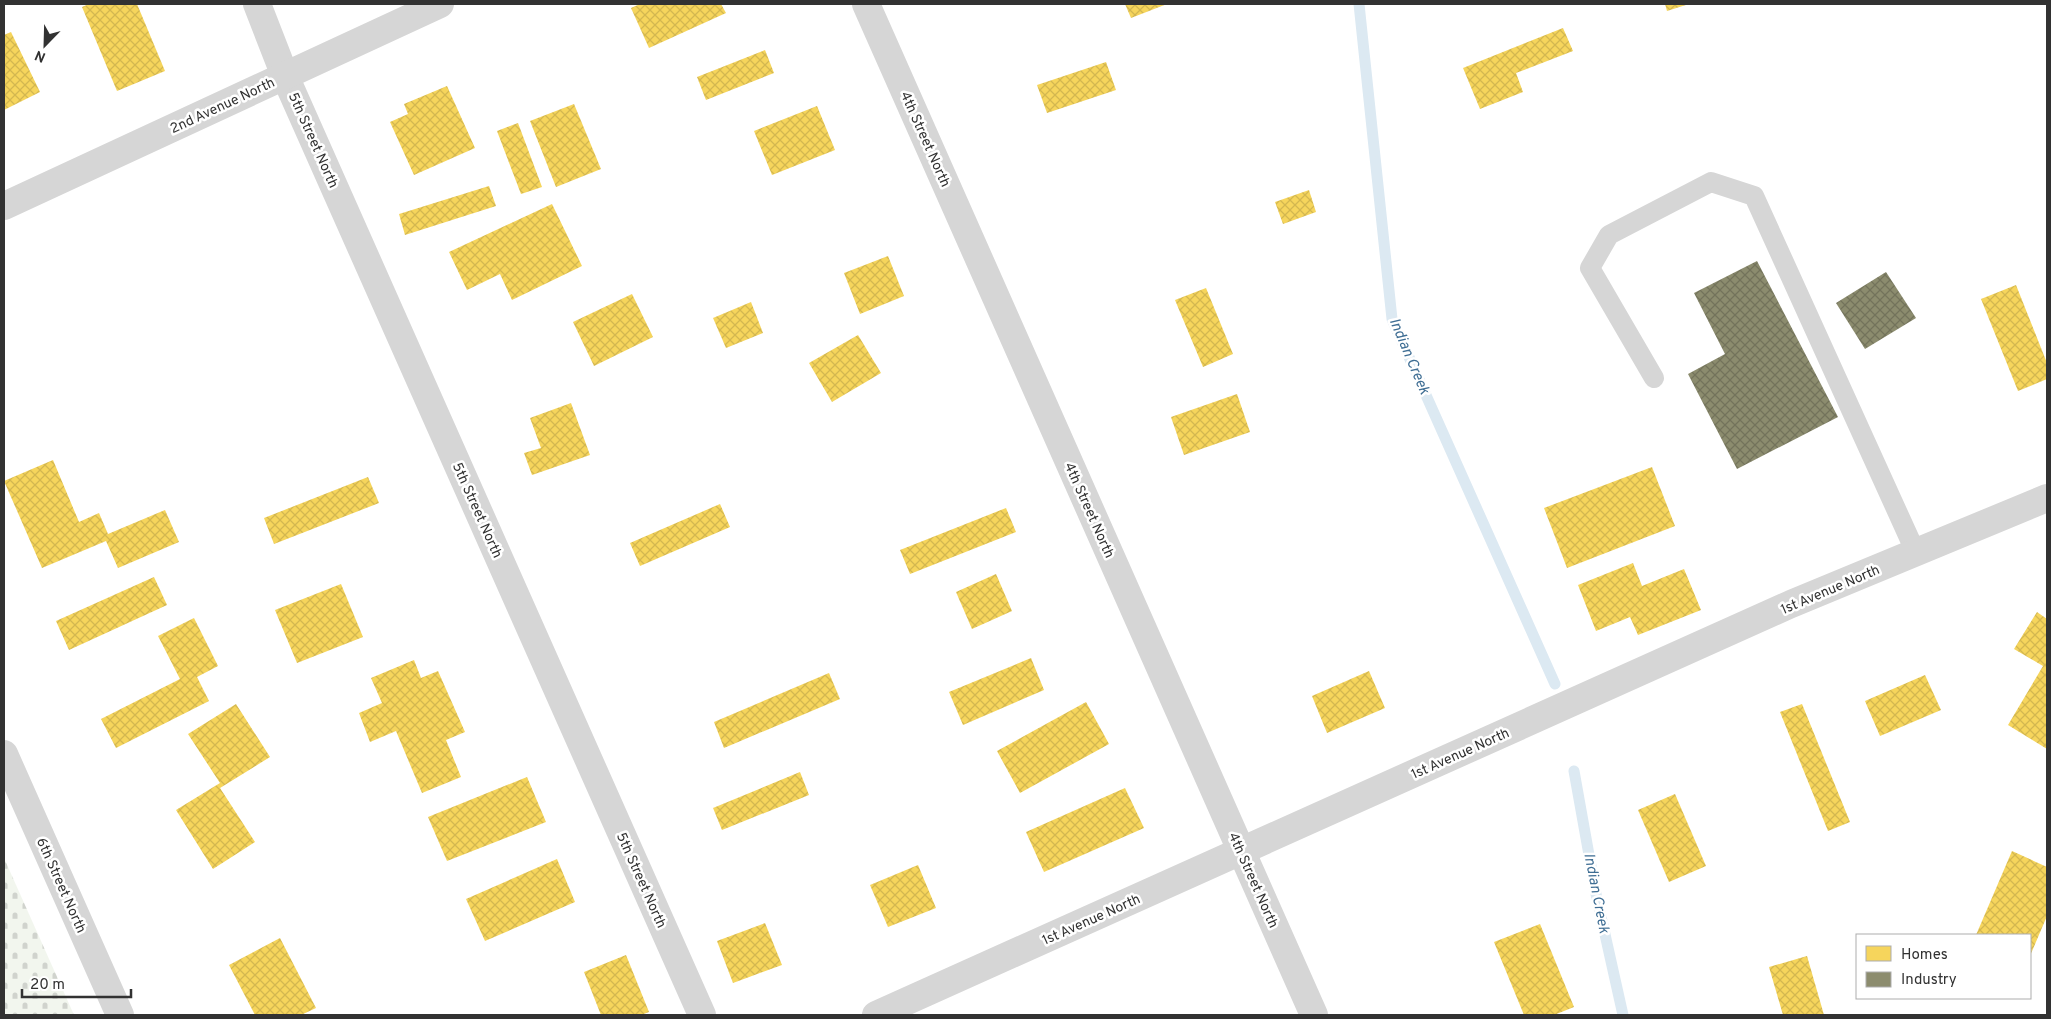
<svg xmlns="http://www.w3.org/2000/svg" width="2051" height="1019" font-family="Overpass,sans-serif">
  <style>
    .cemetery { fill: url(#cemetery-stones) }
    .homes { fill: url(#homes-cross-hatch) }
    .industry { fill: url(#industry-cross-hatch) }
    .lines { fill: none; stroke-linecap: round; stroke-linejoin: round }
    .stream { stroke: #dce9f2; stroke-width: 11 }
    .service { stroke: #d6d6d6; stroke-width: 20 }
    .minor { stroke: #d6d6d6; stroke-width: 28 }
    .tertiary { stroke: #d6d6d6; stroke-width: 28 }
    .labels { text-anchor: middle; stroke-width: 5; stroke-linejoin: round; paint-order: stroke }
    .street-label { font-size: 14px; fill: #323232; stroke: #fff }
    .water-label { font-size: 15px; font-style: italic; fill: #3f6e94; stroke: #fff }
  </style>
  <defs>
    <pattern id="cemetery-stones" width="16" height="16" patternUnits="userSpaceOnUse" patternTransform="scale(1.25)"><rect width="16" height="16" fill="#f2f6ee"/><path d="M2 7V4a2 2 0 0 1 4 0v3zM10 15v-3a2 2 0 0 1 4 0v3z" fill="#d0d3cd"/></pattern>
    <pattern id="homes-cross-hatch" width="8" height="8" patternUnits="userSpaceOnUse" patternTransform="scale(1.25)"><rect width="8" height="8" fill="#f6d55c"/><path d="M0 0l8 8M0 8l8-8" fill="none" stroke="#d3b750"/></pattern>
    <pattern id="industry-cross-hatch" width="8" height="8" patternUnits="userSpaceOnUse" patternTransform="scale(1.25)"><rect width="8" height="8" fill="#8c8c6e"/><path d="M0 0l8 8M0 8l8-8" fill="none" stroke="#73735b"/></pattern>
  </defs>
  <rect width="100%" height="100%" fill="#fff"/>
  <polygon class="cemetery" points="4,858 74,1015 4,1015"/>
  <g class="homes">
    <polygon points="89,4 137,4 165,71 117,91 82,7"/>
    <polygon points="640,4 721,4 726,13 649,48 631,8"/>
    <polygon points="1125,4 1167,4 1131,18"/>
    <polygon points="1665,4 1689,4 1667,11"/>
    <polygon points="1563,28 1573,51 1516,73 1523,92 1480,109 1463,68"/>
    <polygon points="11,32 40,92 4,110 4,35"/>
    <polygon points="765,50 774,73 706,100 697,77"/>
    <polygon points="1106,62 1116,90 1047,113 1037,85"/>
    <polygon points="447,86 475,148 414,175 390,122 408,114 404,104"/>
    <polygon points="574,104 601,169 556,187 530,121"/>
    <polygon points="817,106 835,150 772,175 754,131"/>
    <polygon points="518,123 542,187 521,194 497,131"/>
    <polygon points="489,186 496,206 405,235 399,214"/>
    <polygon points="1309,190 1316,212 1283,224 1275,202"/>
    <polygon points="552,204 582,266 512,300 500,274 467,290 449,252"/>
    <polygon points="888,256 904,296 860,314 844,273"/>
    <polygon points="2016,285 2047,363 2047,379 2018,391 1981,299"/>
    <polygon points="1206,288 1233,354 1203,367 1175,300"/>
    <polygon points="632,294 653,337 594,366 573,322"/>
    <polygon points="751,302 763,333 726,348 713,318"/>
    <polygon points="858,335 881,373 832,402 809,363"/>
    <polygon points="1237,394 1250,432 1184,455 1171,417"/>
    <polygon points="571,403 590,455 532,475 524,453 541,448 530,418"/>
    <polygon points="53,460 79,522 99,513 108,534 165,510 179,542 118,568 106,541 42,568 4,481"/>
    <polygon points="1652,467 1675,526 1567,568 1544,508"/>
    <polygon points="368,477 379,503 274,544 264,518"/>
    <polygon points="720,504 730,527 640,566 630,543"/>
    <polygon points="1006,508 1016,532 910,574 900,550"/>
    <polygon points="1633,563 1642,586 1684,569 1701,610 1638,635 1630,617 1596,631 1578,585"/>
    <polygon points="996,574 1012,611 972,629 956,592"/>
    <polygon points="154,577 167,605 69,650 56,621"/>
    <polygon points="341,584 363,637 297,663 275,610"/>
    <polygon points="2037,612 2047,619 2047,749 2008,725 2043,666 2014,649"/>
    <polygon points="194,618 218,666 197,677 209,701 116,748 101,719 180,679 158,636"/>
    <polygon points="1031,658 1044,690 963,725 949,692"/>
    <polygon points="414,660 421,678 438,671 465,732 446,740 461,777 422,793 396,731 370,742 359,713 382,703 371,678"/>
    <polygon points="1369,671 1385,708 1327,733 1312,696"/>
    <polygon points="829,673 840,699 724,748 714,722"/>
    <polygon points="1925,675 1941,710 1880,736 1865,701"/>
    <polygon points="1086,702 1109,744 1020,793 997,751"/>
    <polygon points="236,704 270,757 220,788 255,842 213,869 176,810 220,783 188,734"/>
    <polygon points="1802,704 1850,822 1828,831 1780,712"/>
    <polygon points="800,772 809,795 722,830 713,808"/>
    <polygon points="527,777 546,822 447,861 428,817"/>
    <polygon points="1125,788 1144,828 1044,872 1026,832"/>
    <polygon points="1675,794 1706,866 1669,882 1638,810"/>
    <polygon points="2012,851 2047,867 2047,916 2030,956 2030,935 1976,935"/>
    <polygon points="557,859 575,902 485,941 466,899"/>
    <polygon points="918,865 936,908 888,927 870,885"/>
    <polygon points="765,923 782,965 733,983 717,941"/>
    <polygon points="1540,924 1574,1007 1554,1015 1524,1015 1494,942"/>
    <polygon points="280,938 316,1008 301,1015 255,1015 229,965"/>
    <polygon points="626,955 649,1012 641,1015 601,1015 584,972"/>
    <polygon points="1807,956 1824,1015 1783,1015 1769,967"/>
  </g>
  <g class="industry">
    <polygon points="1757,261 1838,417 1737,469 1688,374 1725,354 1694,293"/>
    <polygon points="1886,272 1916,318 1865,349 1836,303"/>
  </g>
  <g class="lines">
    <g class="stream">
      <polyline points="1359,4 1392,319 1555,684"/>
      <polyline points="1574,771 1596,894 1623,1015"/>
    </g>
    <polyline class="service" points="1654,378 1590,268 1609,235 1711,182 1754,196 1916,553"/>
    <g class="minor">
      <polyline points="257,4 285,76 702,1015"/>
      <polyline points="866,4 1314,1015"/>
      <polyline points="4,206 440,4"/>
      <polyline points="876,1015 1791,604 2047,498"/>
    </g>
    <polyline class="tertiary" points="4,754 120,1015"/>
  </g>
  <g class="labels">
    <g class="street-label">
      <text transform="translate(222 105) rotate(-25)" y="5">2nd Avenue North</text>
      <text transform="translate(926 139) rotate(66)" y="5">4th Street North</text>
      <text transform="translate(314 140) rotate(66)" y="5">5th Street North</text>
      <text transform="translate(478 510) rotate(66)" y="5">5th Street North</text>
      <text transform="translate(1090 510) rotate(66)" y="5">4th Street North</text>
      <text transform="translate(1830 589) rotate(-23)" y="5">1st Avenue North</text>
      <text transform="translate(1460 753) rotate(-24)" y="5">1st Avenue North</text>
      <text transform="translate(642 880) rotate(66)" y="5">5th Street North</text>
      <text transform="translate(1254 880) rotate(66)" y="5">4th Street North</text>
      <text transform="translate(62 885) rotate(66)" y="5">6th Street North</text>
      <text transform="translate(1091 919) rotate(-24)" y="5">1st Avenue North</text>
    </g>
    <g class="water-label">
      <text transform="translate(1410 356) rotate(67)" y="5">Indian Creek</text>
      <text transform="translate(1597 893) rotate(79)" y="5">Indian Creek</text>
    </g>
  </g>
  <rect width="2051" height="1019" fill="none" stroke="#323232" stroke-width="10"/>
  <rect x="1856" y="934" width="175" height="65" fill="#ffffff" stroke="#adadad"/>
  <rect x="1866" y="946" width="25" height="15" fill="#f6d55c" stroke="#adadad"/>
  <text x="1901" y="959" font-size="15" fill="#323232">Homes</text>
  <rect x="1866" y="972" width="25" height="15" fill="#8c8c6e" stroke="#adadad"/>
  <text x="1901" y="984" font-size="15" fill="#323232">Industry</text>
  <g transform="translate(45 45) rotate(203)" stroke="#ffffff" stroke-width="4" paint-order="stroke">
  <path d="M0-4L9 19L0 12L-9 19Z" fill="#323232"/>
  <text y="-8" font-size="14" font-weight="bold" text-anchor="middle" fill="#323232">N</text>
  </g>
  <path d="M22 989v8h109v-8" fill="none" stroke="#323232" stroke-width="2.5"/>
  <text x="30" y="989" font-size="15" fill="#323232" stroke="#ffffff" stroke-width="4" paint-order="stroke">20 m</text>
</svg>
